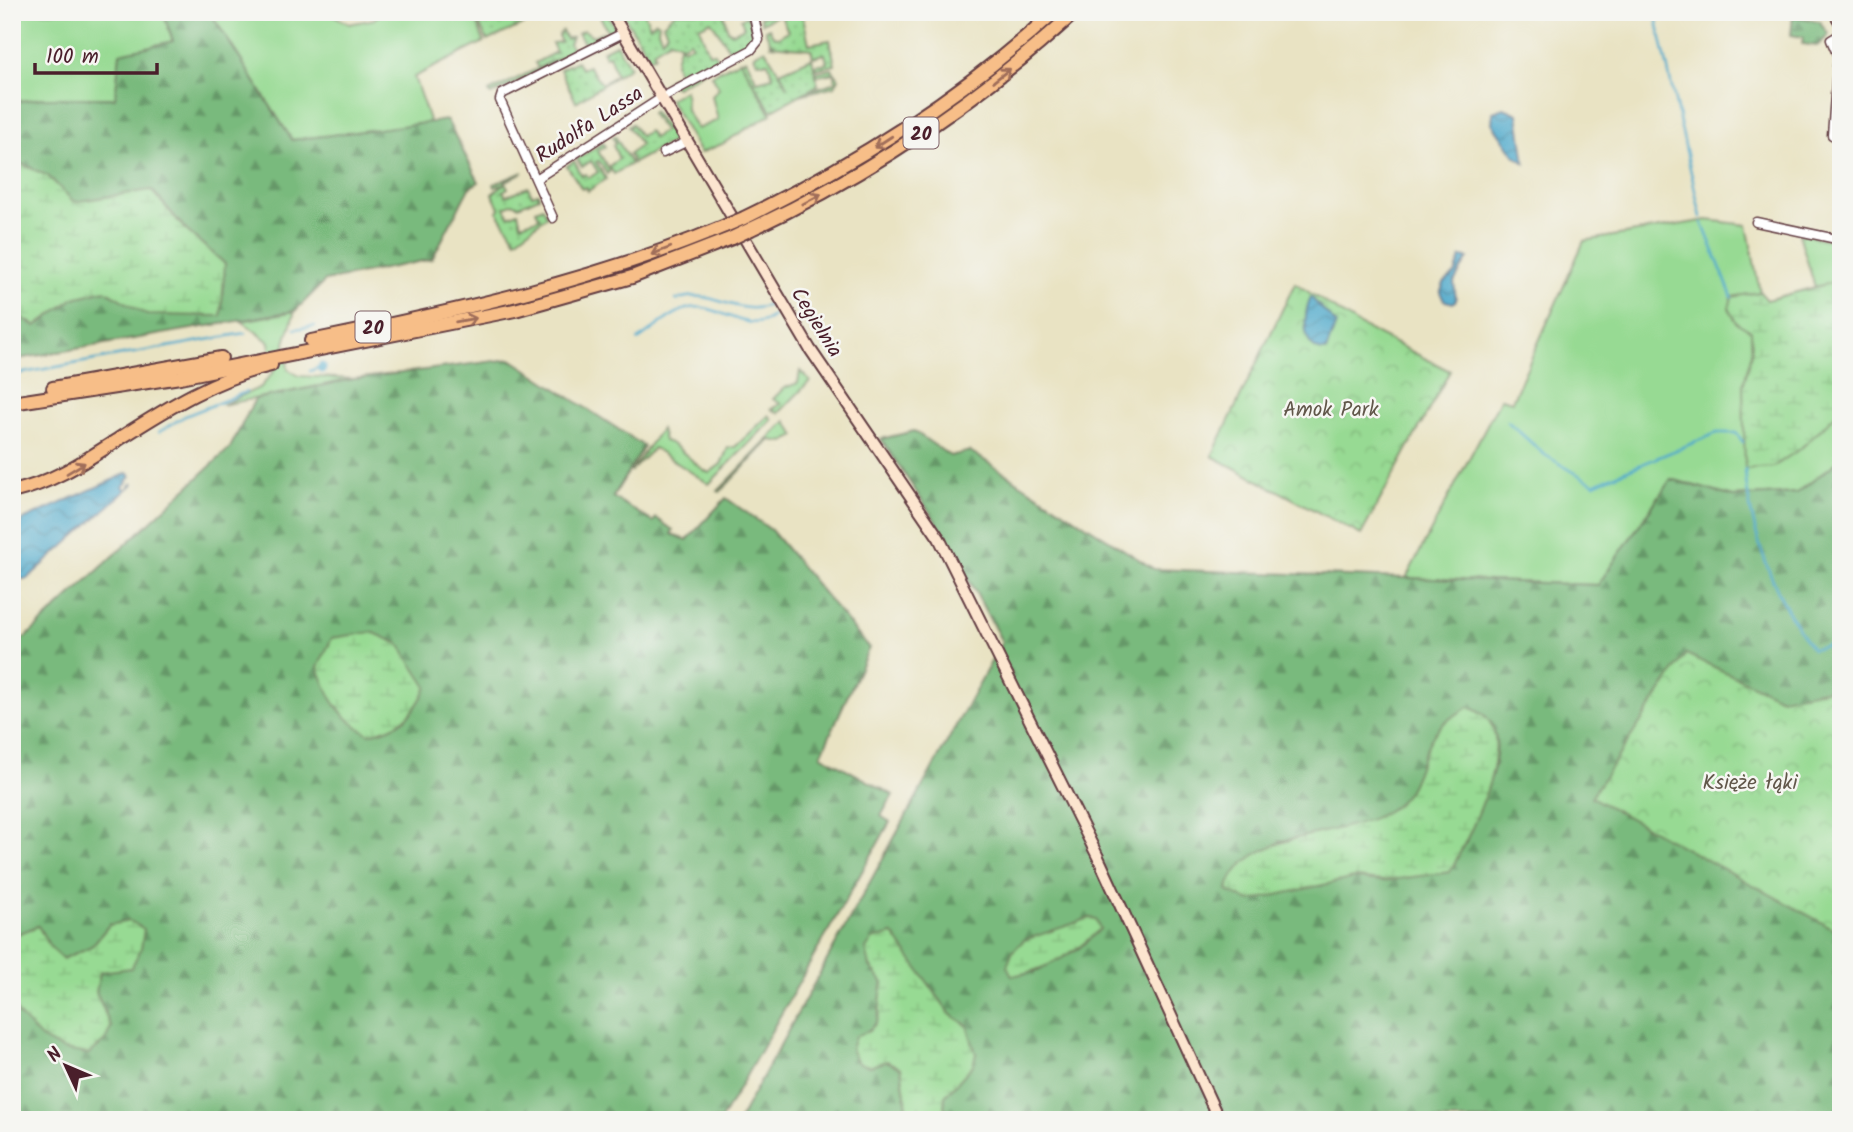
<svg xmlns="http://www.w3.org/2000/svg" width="1853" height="1132" font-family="Kalam,sans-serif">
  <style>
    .grass { fill: #97da93; stroke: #707c5f; stroke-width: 2 }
    .forest { fill: url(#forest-firs); stroke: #626c54; stroke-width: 2; fill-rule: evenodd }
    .wetland { fill: url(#wetland-marsh); stroke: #707c5f; stroke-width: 2 }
    .park { fill: url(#park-crowns); stroke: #707c5f; stroke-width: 2 }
    .garden { fill: url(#garden-dots); stroke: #707c5f; stroke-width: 2 }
    .water { fill: url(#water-waves); stroke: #4c647b; stroke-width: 2 }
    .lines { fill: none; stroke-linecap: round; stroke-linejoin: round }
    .stream { stroke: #4da9cb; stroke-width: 2.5 }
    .canal { stroke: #4da9cb; stroke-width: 9 }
    .street-casing { stroke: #623c42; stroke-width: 11 }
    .secondary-casing { stroke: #623c42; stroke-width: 14 }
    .primary-casing { stroke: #623c42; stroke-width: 16 }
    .street { stroke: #fff; stroke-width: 8 }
    .secondary { stroke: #fce5cf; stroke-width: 10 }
    .primary { stroke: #f7be88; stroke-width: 12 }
    .primary-bridge-casing { stroke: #623c42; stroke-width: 16; stroke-linecap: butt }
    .primary-bridge { stroke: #f7be88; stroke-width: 12 }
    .oneway { stroke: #a06e5a }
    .labels { text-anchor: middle; stroke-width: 5; stroke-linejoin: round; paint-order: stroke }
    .shield { fill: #f6f6f2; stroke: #7e6067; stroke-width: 2 }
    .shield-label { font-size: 19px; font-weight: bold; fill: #4a1f2b }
    .street-label { font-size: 21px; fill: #4a1f2b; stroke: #f6f6f2 }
    .park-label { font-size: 21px; fill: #61574a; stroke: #f6f6f2 }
  </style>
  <defs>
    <pattern id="forest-firs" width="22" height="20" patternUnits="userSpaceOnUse" patternTransform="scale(1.75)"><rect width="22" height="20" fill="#79ba7d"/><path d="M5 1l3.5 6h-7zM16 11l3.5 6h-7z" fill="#659767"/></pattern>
    <pattern id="wetland-marsh" width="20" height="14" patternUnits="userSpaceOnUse" patternTransform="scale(1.75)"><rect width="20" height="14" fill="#97da93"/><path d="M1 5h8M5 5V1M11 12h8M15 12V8" fill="none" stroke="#84bb7f"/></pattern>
    <pattern id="park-crowns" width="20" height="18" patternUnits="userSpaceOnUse" patternTransform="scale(1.75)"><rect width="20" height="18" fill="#97da93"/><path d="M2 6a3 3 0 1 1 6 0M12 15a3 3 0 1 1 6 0" fill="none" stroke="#84bb7f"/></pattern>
    <pattern id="garden-dots" width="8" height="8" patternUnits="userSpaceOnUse" patternTransform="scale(1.75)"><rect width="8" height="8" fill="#97da93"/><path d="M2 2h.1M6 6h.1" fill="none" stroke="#84bb7f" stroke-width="1.8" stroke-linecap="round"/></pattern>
    <pattern id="water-waves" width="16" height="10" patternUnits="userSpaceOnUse" patternTransform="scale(1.75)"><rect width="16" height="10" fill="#4da9cb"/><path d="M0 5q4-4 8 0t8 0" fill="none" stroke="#4289a5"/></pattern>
  </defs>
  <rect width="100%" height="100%" fill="#f6f6f2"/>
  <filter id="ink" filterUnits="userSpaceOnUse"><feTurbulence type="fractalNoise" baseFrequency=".0143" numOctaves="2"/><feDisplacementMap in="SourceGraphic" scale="14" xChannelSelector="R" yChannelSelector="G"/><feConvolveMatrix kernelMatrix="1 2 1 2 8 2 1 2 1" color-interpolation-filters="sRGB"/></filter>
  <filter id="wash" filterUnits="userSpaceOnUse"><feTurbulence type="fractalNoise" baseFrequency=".00686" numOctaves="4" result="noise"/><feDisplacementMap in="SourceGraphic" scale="28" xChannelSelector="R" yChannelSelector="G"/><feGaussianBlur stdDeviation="1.57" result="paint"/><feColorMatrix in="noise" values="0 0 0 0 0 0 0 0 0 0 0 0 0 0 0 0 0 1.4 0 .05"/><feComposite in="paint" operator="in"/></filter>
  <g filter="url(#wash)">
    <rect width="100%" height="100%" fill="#e9e3c3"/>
    <g class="grass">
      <polygon points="12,12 163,12 173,42 115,98 43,98 16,102"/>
      <polygon points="210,12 328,12 349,24 374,19 382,12 473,12 484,42 414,77 430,123 292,140"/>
      <polygon points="598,12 606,12 616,29 611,37 491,95 489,92 609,34"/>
      <polygon points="740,60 771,114 722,144 700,153 669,99 685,90 686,110 697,129 718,120 712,96 719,88 712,75"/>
      <polygon points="1707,220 1747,225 1760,292 1732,297 1736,322 1751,331 1752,353 1743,386 1801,448 1841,410 1841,459 1797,493 1733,497 1671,479 1598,585 1406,578 1501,398 1512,401 1584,241"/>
      <polygon points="1799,234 1841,242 1841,290 1834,282 1815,287"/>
      <polygon points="295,311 285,343 288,369 299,376 354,379 222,405 261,387 274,371 269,342 242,321"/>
      <polygon points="800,371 810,381 779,413 771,409 781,404 773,399 784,388 798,383"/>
      <path d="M769 415 772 420 709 484 654 448 630 472 661 429 664 441C679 444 693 465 709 473L721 464 728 448 735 447Z"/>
      <polygon points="786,421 796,436 784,442 770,440 720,492 718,491"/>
    </g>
    <g class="forest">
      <polygon points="163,12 210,12 292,140 447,120 479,182 469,188 432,259 325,281 295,311 12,360 12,311 36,326 74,298 105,290 147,315 225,264 187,231 152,190 74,202 48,176 15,161 12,152 12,102 43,98 115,98 120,53 173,41"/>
      <polygon points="1793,16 1819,21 1829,35 1817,46 1802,44 1803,37 1791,35"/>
      <polygon points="511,359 644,446 613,497 653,522 656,518 673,530 671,534 687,540 726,498 771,530 869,648 821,755 893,795 881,816 890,822 721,1120 12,1120 12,1001 18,1014 111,1027 96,992 100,972 118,967 109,925 92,946 63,959 50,947 38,926 15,935 12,943 12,641 26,637 230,448 255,399 354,379"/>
      <path d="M914 431 950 456 970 451 1154 569 1598 585 1671 479 1733 497 1797 493 1841 459V1120H956L944 1107 945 1096 976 1054 967 1025 951 1015 892 934 870 966 883 983C876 1011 888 1025 855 1037L870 1066 887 1061 901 1068 909 1120H739L1002 642 945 535 881 439ZM1469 707C1474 710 1483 713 1487 718 1514 749 1476 810 1466 842L1383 881 1355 878 1281 841C1324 833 1386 828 1413 787 1417 781 1418 770 1421 762 1430 736 1445 721 1469 707ZM1090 918 1100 929 1079 948 1035 972 1060 931Z"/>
    </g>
    <g class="wetland">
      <polygon points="12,152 15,161 48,176 74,202 151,190 187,231 225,264 221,316 147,315 105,290 74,298 36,326 12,311"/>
      <polygon points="1834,282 1841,290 1841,410 1801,448 1773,467 1745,469 1743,386 1752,353 1751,331 1736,322 1729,308 1732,297 1760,292 1767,300"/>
      <path d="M372 632 399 644 427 687C413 717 401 727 369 734 338 716 330 700 318 667L332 638Z"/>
      <path d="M1469 707C1474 710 1483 713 1487 718 1515 750 1467 840 1450 872L1383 881 1355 878 1249 901 1227 891C1243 830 1338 839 1384 813 1421 793 1414 761 1435 733 1443 721 1457 714 1469 707Z"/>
      <path d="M1090 918 1096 919 1100 929C1076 953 1046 970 1012 976L1007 966 1013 951 1024 940Z"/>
      <polygon points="130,921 144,929 141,949 131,968 100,972 96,992 111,1027 105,1041 89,1054 63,1050 41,1038 18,1014 12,1001 15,935 38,926 50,947 63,959 92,946 109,925"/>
      <path d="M893 934 951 1015 967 1025 976 1054 973 1065 945 1096 944 1107 956 1120H909L901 1068 887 1061 870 1066 858 1063 851 1049 855 1037C888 1025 876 1011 883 983L870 966 866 949 872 940Z"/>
    </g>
    <g class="park">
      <polygon points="1295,283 1359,325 1450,371 1361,535 1212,456"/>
      <polygon points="1686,654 1781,698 1841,687 1841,933 1591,797"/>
    </g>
    <g class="garden">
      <polygon points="474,12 551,12 487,41"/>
      <path d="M644 12 650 26 656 21 659 23 658 30 662 39 667 32 663 24 676 12H723L728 31 733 33 744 27 741 19 747 15 754 34 748 45 733 55 711 21 699 27 709 53H715L719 61 704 65 706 70 676 87 666 81 679 74C671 60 678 56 679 45L683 48 692 45 690 41 683 45 670 40 653 51 655 55 650 58 622 13Z"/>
      <polygon points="778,12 802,12 809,44 830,40 835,65 816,69 815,65 827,63 825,54 813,57 811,49 771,45 774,43 771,43 765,30 769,28 773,36 778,37 788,31 780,14 762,23 760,17"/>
      <polygon points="584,30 593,36 602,32 609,34 585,45 578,33"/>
      <polygon points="562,31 566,39 572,37 569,44 573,51 538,68 535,63 556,52 552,43 561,42 558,36"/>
      <polygon points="616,44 630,67 576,102 560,69 577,61 581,69 588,66 602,84 616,75 609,55 605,57 602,51"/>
      <polygon points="765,49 788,87 780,72 812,58 818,85 771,111 741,61 746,59 757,81 773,77 768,62 757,62 754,55"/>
      <path d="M832 69 839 79 835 86 800 95C813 87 824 87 835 82L834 73 816 76V72Z"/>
      <polygon points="653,111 676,140 633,163 629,154 641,145 628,127 632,124 640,136 648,131 653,138 664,131 651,113"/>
      <polygon points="615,136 631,164 614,174 609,166 619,159 613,145 616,143 612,137"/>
      <polygon points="603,143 605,147 598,151 610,171 607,174 599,161 596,162 606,179 588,191 586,187 582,189 567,166 574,161 582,176 586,174 589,178 598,172 591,161 582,167 577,159"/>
      <polygon points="523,172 505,182 508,188 503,191 506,196 528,187 532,195 538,193 539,197 519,206 513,203 505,207 509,216 518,212 521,224 540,218 536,210 543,207 547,216 516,240 497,211 500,209 492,194 505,183 495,187 494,184"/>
    </g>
    <g class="water">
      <polygon points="1504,108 1518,114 1525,163 1515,156 1492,123 1493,112"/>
      <polygon points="1461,257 1468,258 1454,282 1456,300 1453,303 1445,301 1440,293 1444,283 1455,274"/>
      <path d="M1311 297 1336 324 1326 351C1300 352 1303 312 1311 297Z"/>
      <polygon points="128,473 131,476 123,487 126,490 133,483 132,485 27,579 16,579 21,521"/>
    </g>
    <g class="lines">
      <g class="stream">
        <polyline points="1655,12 1701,217"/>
        <polyline points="1702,222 1732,297"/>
        <path d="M676 300C710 286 736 318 769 305"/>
        <polyline points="295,329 315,326"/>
        <path d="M638 340C653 330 672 312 690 308 718 302 749 338 774 315"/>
        <polyline points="310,371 322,366"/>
        <polyline points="12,375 245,333"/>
        <polyline points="1507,421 1545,455 1594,484 1717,433 1736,433 1743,442"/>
        <polyline points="159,432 185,416 246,392"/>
        <path d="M1745 469C1750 533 1774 597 1812 649L1841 642"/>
      </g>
      <polyline class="canal" points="322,367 322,369"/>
    </g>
  </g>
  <g filter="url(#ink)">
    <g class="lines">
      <g class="street-casing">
        <g id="street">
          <polyline points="1841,34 1831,40 1838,56 1832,135 1841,139"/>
          <polyline points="663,153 686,142"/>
          <polyline points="536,179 661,98 751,50 759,40 753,12"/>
          <polyline points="553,218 500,100 502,94 623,33"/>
          <polyline points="1756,222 1841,240"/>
        </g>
      </g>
      <g class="secondary-casing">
        <g id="secondary">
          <polyline points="611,12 810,349 939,538 1098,857 1219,1120"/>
          <polyline points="1834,12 1841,23"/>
        </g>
      </g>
      <g class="primary-casing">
        <g id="primary">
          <path d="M744 218C856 163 962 97 1054 12"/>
          <path d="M751 229C869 174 978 101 1075 12"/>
          <path d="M311 341C452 312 592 282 725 226"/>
          <polyline points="53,388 221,358"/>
          <polyline points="12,403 180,377 515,310 632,277 732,238"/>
          <path d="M12 492C55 482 86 460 122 437 169 407 216 378 271 365"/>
        </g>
      </g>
      <use href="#street" class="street"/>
      <use href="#secondary" class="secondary"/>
      <use href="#primary" class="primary"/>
      <g class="primary-bridge-casing">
        <g id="primary-bridge">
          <polyline points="725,226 744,218"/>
          <polyline points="732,238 751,229"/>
        </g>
      </g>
      <use href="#primary-bridge" class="primary-bridge"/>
    </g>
    <defs><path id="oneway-shaft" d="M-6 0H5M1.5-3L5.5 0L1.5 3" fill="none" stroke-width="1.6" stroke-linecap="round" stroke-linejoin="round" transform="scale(1.75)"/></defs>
    <g class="oneway">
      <use href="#oneway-shaft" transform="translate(1002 75) rotate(-38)"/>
      <use href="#oneway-shaft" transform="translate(883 142) rotate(147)"/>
      <use href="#oneway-shaft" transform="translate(812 199) rotate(-28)"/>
      <use href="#oneway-shaft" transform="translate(661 251) rotate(159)"/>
      <use href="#oneway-shaft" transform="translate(466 320) rotate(-10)"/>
      <use href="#oneway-shaft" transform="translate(76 468) rotate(-31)"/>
    </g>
  </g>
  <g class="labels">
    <g class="shield">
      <rect x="903.5" y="117.5" width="35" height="31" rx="5"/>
      <rect x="355.5" y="311.5" width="35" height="31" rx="5"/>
    </g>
    <g class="shield-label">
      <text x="921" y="140">20</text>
      <text x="373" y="334">20</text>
    </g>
    <g class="street-label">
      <text transform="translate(589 124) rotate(-33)" y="7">Rudolfa Lassa</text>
      <text transform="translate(817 322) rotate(58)" y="7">Cegielnia</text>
    </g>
    <g class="park-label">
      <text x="1331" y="416">Amok Park</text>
      <text x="1750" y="789">Księże łąki</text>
    </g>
  </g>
  <rect width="1853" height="1132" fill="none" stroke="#f6f6f2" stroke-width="42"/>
  <g transform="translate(66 1066) rotate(314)" stroke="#f6f6f2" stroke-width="5" paint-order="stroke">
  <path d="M0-5L12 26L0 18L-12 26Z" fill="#4a1f2b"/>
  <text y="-10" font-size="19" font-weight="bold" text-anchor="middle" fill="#4a1f2b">N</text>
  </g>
  <path d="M35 63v10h122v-10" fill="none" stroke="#4a1f2b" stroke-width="3.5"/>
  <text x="46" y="63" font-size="21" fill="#4a1f2b" stroke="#f6f6f2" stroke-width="5" paint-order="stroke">100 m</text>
</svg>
